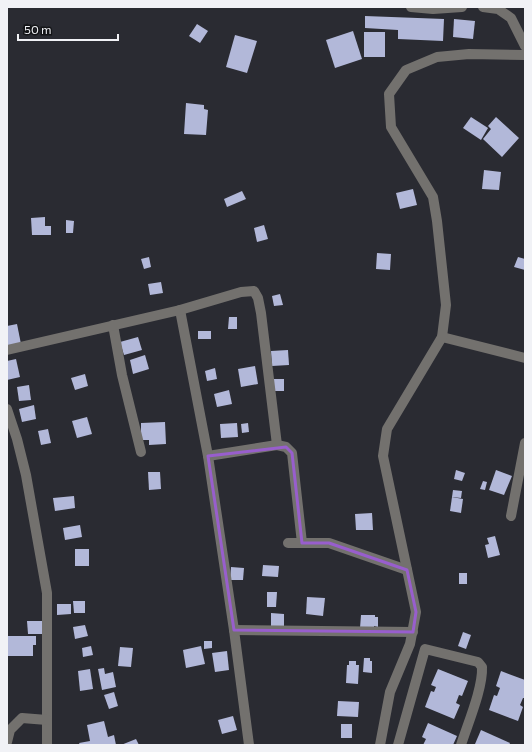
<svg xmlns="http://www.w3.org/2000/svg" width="532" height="752" font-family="Commissioner,sans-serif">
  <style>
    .building { fill: #b2b8d9 }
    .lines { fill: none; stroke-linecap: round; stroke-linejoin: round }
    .minor { stroke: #73716e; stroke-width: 10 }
    .marked { fill: none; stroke: #985ecd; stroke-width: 3; stroke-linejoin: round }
  </style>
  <rect width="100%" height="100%" fill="#2a2b32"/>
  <g class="building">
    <polygon points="365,16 444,19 443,41 398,39 398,30 365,28"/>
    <polygon points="454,19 475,21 473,39 453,37"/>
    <polygon points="197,24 208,31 200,43 189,36"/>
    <polygon points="353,31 362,59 335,68 326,40"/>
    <rect x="364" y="32" width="21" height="25"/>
    <polygon points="235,35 257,41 247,73 226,67"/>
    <polygon points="186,103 204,105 204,109 208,110 206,135 184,134"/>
    <polygon points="471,117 488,128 481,140 463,128"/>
    <polygon points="496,117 519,138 502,157 483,139 491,129 488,126"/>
    <polygon points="484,170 501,172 499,190 482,189"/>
    <polygon points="413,189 417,205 400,209 396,193"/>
    <polygon points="242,191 246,199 227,207 224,199"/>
    <polygon points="45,217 45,226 51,226 51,235 32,235 31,218"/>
    <polygon points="66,220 74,221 73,233 66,233"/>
    <polygon points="264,225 268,239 257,242 254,228"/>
    <polygon points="377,253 391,254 390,270 376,269"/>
    <polygon points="149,257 151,267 144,269 141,259"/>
    <polygon points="518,257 525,259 525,270 514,267"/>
    <polygon points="161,282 163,293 150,295 148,284"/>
    <polygon points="280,294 283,305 274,306 272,296"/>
    <polygon points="229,317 237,317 237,329 228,329"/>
    <polygon points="17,324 21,344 7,346 7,326"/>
    <rect x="198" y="331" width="13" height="8"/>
    <polygon points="138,337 142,350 124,355 120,342"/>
    <polygon points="288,350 289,365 272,366 271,351"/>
    <polygon points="145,355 149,369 133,374 130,360"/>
    <polygon points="16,359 20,377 7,380 7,361"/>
    <polygon points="255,366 258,384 241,387 238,369"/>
    <polygon points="215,368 217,379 207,381 205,371"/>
    <polygon points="85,374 88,386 75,390 71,378"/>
    <rect x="273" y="379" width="11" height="12"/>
    <polygon points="29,385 31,400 19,401 17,387"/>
    <polygon points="229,390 232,404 217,407 214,394"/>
    <polygon points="34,405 36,419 22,422 19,409"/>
    <polygon points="87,417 92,434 77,438 72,421"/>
    <polygon points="165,422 166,444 149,445 149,440 141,440 141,423"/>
    <polygon points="237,423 238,437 221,438 220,424"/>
    <polygon points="248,423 249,432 242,433 241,424"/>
    <polygon points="48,429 51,443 41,445 38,431"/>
    <polygon points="456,470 465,473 462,481 454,479"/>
    <polygon points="496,470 512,476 504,495 489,490"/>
    <polygon points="148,472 160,472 161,489 149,490"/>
    <polygon points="483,481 487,482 485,490 480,489"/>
    <polygon points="453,490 462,491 461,498 452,497"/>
    <polygon points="74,496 75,508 55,511 53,498"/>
    <polygon points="452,497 463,499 461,513 450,511"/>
    <polygon points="372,513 373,530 356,530 355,514"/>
    <polygon points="80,525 82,537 65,540 63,528"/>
    <polygon points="495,536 500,555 488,558 485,545 489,544 487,538"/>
    <rect x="75" y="549" width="14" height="17"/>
    <polygon points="263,565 279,566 278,577 262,576"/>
    <polygon points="231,567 244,568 243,580 230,580"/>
    <rect x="459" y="573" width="8" height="11"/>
    <polygon points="267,592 277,592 276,607 267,607"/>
    <polygon points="307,597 325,598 323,616 306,614"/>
    <polygon points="73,601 85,601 85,613 74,613"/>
    <polygon points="57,604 71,604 71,614 57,615"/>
    <polygon points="271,613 284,614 284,629 271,628"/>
    <polygon points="361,615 375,615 375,617 378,617 378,627 374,626 374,628 360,628"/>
    <polygon points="27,621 42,621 42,634 28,634"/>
    <polygon points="85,625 88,636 75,639 73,627"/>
    <polygon points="463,632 471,635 466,649 458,646"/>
    <polygon points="8,636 36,636 36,645 33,645 33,656 8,656"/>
    <polygon points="204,641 212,641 212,648 204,649"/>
    <polygon points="91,646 93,655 83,657 82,648"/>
    <polygon points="201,646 205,664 186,668 183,650"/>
    <polygon points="120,647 133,648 131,667 118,666"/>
    <polygon points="227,651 229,670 215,672 212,653"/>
    <polygon points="364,658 370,658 370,661 372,661 372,673 363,672"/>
    <polygon points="349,661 356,661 356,665 359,665 358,684 346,683 347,665 349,665"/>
    <polygon points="104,668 105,674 113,672 116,687 102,690 98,669"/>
    <polygon points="90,669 93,689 80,691 78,671"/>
    <polygon points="438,669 468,681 462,696 459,695 456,703 460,705 454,719 425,707 431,691 434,692 436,687 431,685"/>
    <polygon points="501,671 525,680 525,698 523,698 520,705 523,707 518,721 489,710 494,695 497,696 500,688 496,686"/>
    <polygon points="114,692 118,706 109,709 104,695"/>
    <polygon points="338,701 359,702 358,717 337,716"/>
    <polygon points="233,716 237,730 222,734 218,720"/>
    <polygon points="104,721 108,737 114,735 116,745 80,745 79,743 90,741 87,725"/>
    <polygon points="428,723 457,736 453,745 423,745 426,739 422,737"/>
    <rect x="341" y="724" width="11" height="14"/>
    <polygon points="481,730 510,743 509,745 475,744"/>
    <polygon points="136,739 139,745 121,745"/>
  </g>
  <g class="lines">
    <g class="minor">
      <polyline points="411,7 433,9 462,7"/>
      <polyline points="483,7 498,9 511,18 525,46"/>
      <polyline points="180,310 208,456 234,630 249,745"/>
      <polyline points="113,325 122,375 141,452"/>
      <polyline points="442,337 525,358"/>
      <polyline points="7,350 180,310 241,292 254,291 258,298 261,313 277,445"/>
      <polyline points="7,409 17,439 26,475 47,593 47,745"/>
      <polyline points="208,456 277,445 286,447 292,453 302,543"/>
      <polyline points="511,516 525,443"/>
      <polyline points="288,543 329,543 407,570"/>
      <polyline points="234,630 413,632"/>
      <polyline points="7,742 10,730 22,718 47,720"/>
      <polyline points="380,745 390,692 410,644 416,612 383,456 387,429 442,337 446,305 437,221 433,197 391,127 389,94 406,70 437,57 469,54 525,55"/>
      <path d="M398 745 425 649 478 662 482 667C483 688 468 723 461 745"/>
    </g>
  </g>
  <path class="marked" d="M286 447 292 453 302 543H329L407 570 416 612 413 632 234 630 208 456Z"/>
  <rect width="532" height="752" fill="none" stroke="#f1f2f6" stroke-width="16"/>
  <path d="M18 34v6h100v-6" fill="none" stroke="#f1f2f6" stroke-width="2"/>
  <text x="24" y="34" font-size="12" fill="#f1f2f6" stroke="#131417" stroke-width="3" paint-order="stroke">50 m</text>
</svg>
